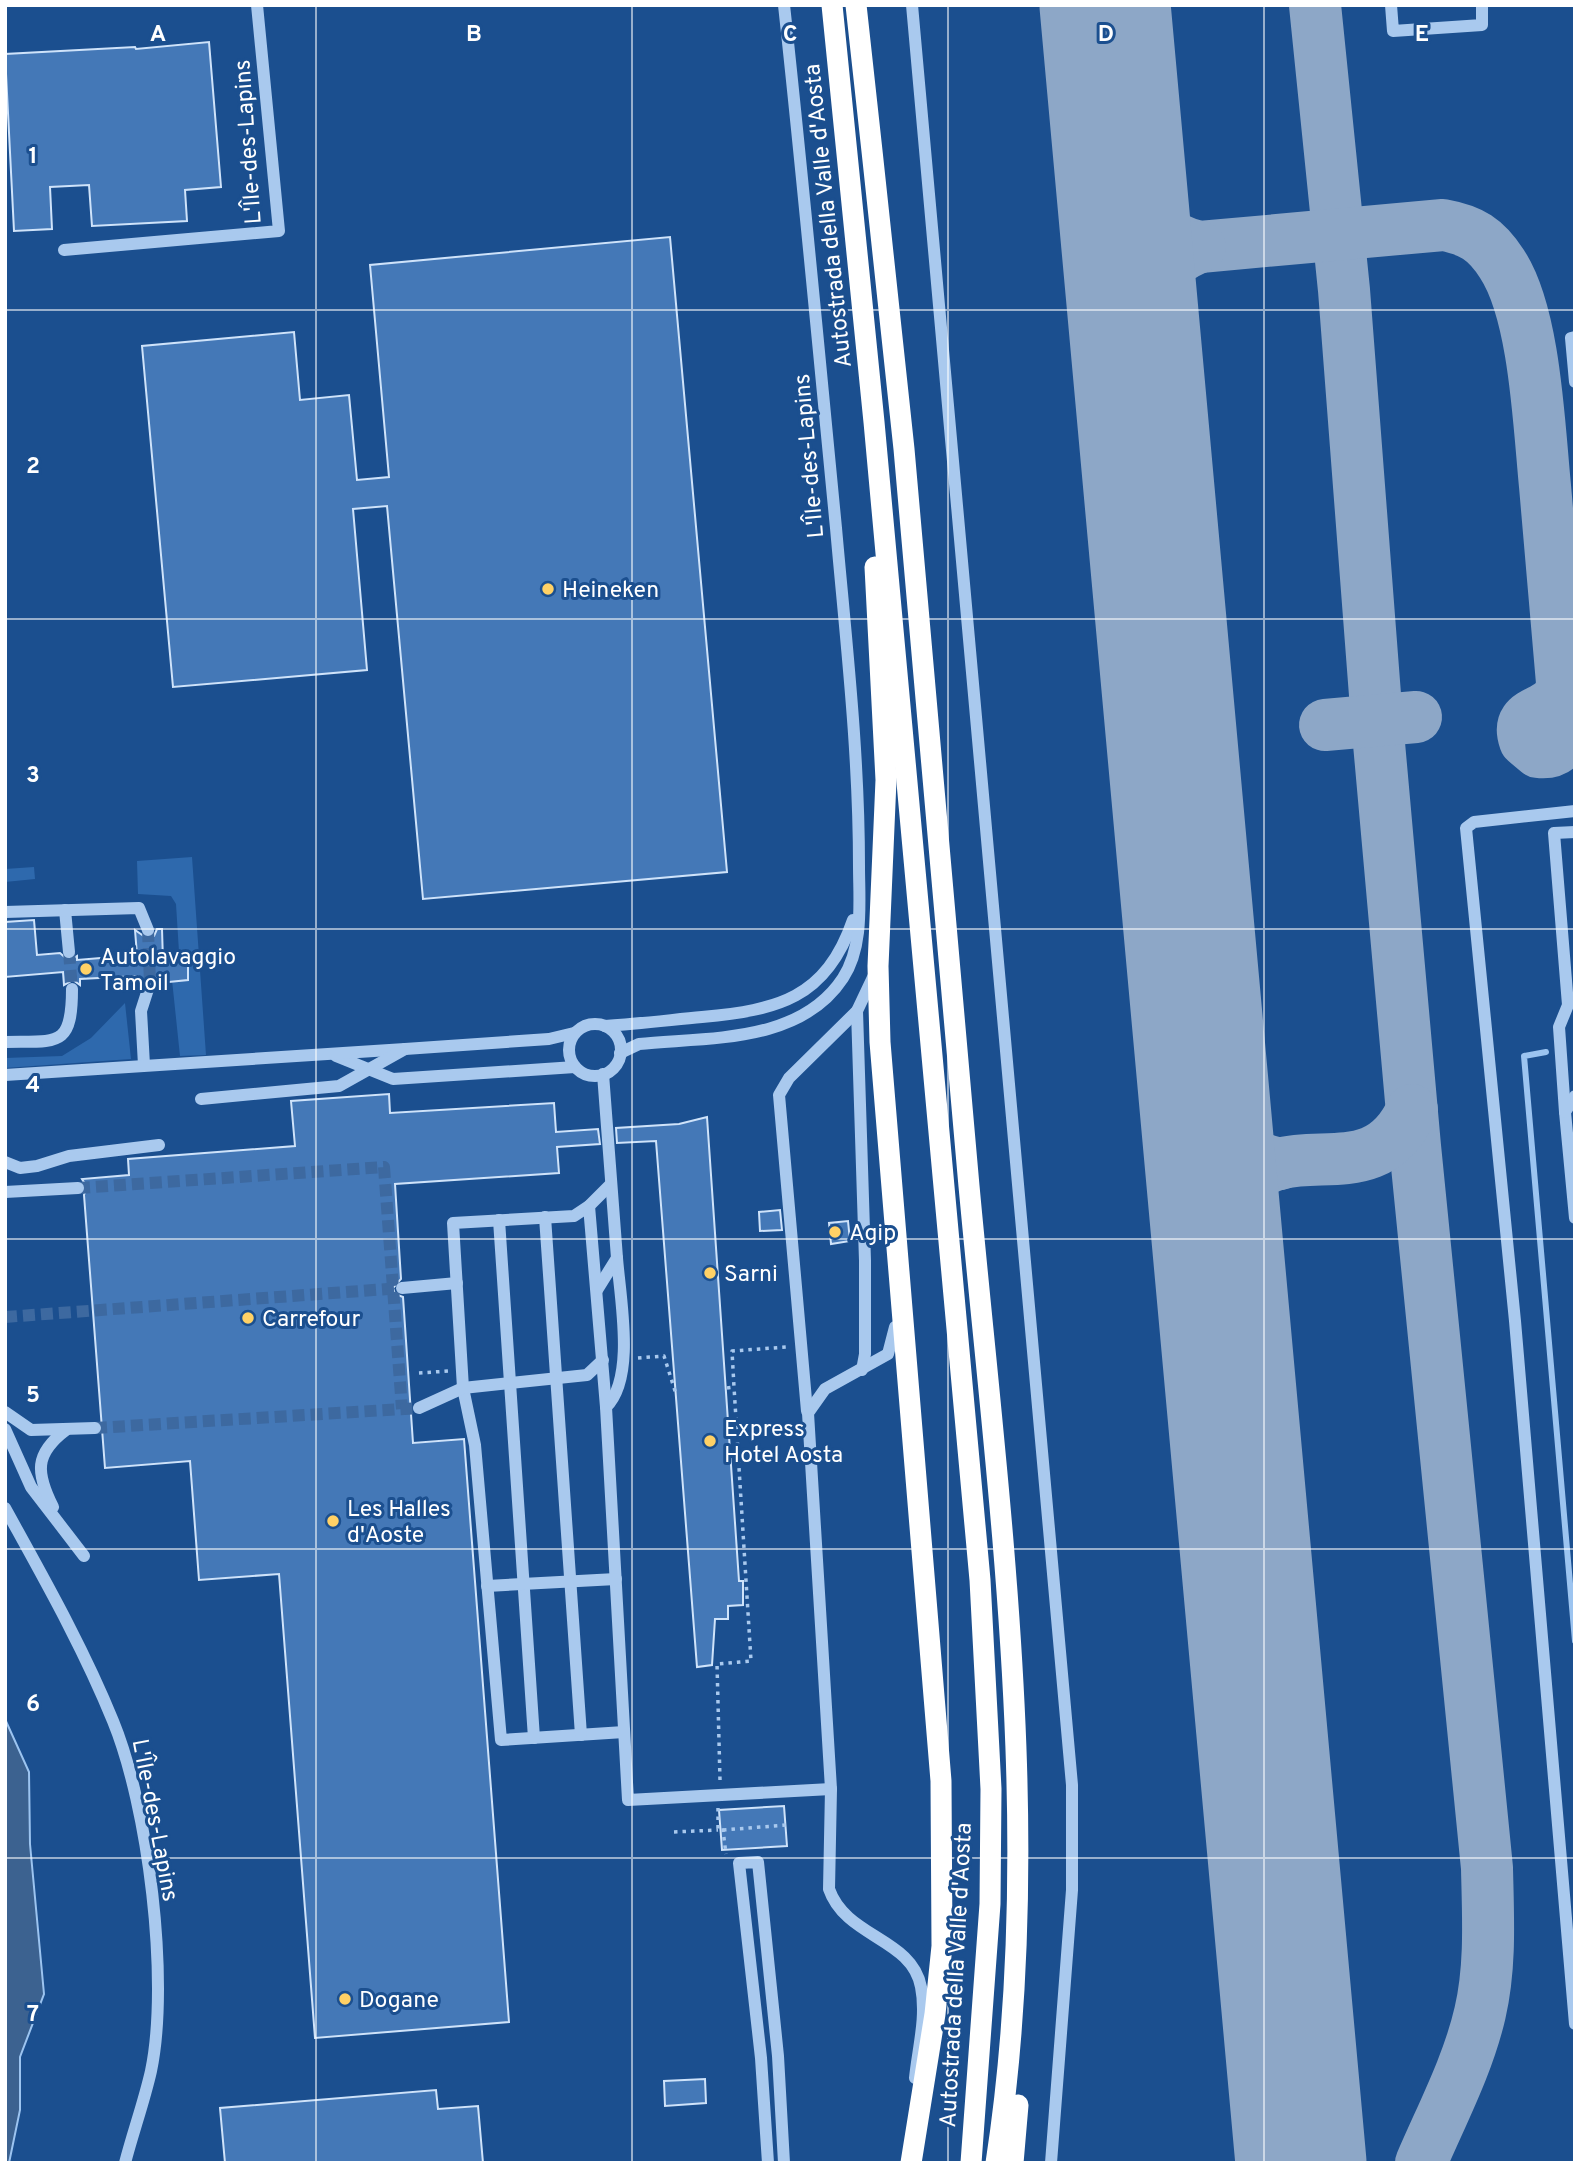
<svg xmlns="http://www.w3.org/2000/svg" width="1580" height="2168" font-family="Overpass,sans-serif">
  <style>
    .green { fill: #2e69ad }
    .water { fill: #3c6290; stroke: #9cc4f0; stroke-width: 2 }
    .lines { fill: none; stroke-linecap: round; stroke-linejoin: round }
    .stream { stroke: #9cc4f0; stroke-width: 6 }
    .taxiway { stroke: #8da7c7; stroke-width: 52 }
    .runway { stroke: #8da7c7; stroke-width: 131 }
    .building { fill: #4478b7; stroke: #cfe3fa; stroke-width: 2 }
    .minor-tunnel { stroke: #3d69a0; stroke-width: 12; stroke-dasharray: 12 6; stroke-linecap: butt }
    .path { stroke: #a9c9ee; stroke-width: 3.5; stroke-dasharray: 3.5 5; stroke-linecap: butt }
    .minor { stroke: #a9c9ee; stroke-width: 12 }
    .highway { stroke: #fff; stroke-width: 21 }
    .grid { fill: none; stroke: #fff; stroke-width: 2; stroke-opacity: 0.55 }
    .poi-dot { fill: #ffd166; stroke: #1b4f8f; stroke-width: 2.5 }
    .labels { text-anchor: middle; stroke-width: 6; stroke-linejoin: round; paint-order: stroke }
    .street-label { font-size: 23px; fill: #fff; stroke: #1b4f8f }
    .poi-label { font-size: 23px; fill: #fff; stroke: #1b4f8f; text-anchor: start }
    .grid-label { font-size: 23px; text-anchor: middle; font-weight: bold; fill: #fff; stroke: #1b4f8f; stroke-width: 6; stroke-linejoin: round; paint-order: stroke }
  </style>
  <rect width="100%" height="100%" fill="#1b4f8f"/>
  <g class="green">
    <polygon points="192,857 206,1055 180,1056 172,980 188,962 172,962 179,952 176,904 171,896 138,894 137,861"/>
    <polygon points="34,867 35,879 5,882 5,869"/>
    <polygon points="125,1003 131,1059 5,1068 5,1058 62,1056 91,1038"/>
  </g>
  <polygon class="water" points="5,1719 29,1772 30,1844 44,1994 20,2057 20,2110 9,2163 5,2163"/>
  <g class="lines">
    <polyline class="stream" points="1546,1052 1524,1056 1575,1641"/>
    <g class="taxiway">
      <path d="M1315 5 1344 290 1377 721 1415 1146 1487 1868C1488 1916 1491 1966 1480 2013 1468 2065 1442 2114 1421 2163"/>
      <path d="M1122 183C1143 216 1161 238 1200 247L1443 225C1471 230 1486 239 1502 264 1535 314 1539 426 1545 486 1552 567 1559 648 1566 729 1565 746 1555 754 1538 752L1525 741C1512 704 1560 720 1562 682"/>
      <path d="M1136 341C1144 298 1155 264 1200 247"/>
      <polyline points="1325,725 1416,717"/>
      <path d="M1203 1084C1222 1126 1230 1154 1280 1164"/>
      <path d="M1219 1256C1225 1232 1228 1205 1245 1185 1293 1130 1372 1196 1412 1110"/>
      <polyline points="1300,2146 1304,2163"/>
    </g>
    <polyline class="runway" points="1105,5 1301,2163"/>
  </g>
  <g class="building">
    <polygon points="209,42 221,187 185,190 187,221 92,226 89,185 50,187 52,229 14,231 5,54 135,47 136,49"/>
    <polygon points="670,237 727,872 423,899 387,506 353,509 367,670 173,687 142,346 294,332 300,400 349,395 357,480 389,477 370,265"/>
    <polygon points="34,920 37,955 60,953 69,961 77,956 77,960 137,955 135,930 148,939 154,936 157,929 162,929 163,961 188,962 188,980 159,983 156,977 149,974 141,984 138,976 80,979 80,985 73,980 64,985 63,972 5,977 5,922"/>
    <polygon points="389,1094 390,1113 554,1103 556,1132 598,1129 600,1144 557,1147 559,1173 395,1184 401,1279 393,1288 395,1294 403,1297 413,1443 464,1439 509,2022 315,2038 279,1574 199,1580 190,1461 105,1468 84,1195 87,1187 82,1179 129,1175 128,1159 295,1146 291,1101"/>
    <polygon points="707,1117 739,1581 743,1581 743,1605 728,1606 728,1619 715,1619 712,1665 697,1667 656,1141 617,1143 616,1128 679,1124"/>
    <polygon points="780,1210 782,1230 760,1231 759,1212"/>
    <polygon points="848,1221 850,1241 831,1244 829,1223"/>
    <polygon points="784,1806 787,1846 722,1850 719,1810"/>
    <polygon points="705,2079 706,2103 665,2106 664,2081"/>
    <polygon points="436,2090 438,2109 478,2106 483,2163 225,2163 220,2108"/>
  </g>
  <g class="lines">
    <g class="minor-tunnel">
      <polyline points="148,930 150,983"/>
      <polyline points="69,952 72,989"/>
      <polyline points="78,1188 384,1167 402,1409"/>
      <polyline points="5,1317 401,1288"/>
      <polyline points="95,1428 419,1408"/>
    </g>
    <g class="path">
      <polyline points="638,1358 664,1356 676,1394"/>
      <polyline points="419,1373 449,1371"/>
      <polyline points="727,1388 734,1387 732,1351 787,1347"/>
      <polyline points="720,1780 717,1664 751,1661 734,1387"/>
      <polyline points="718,1808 718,1830 723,1830 726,1854"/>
      <polyline points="723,1830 787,1825"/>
      <polyline points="674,1832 718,1830"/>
    </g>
    <g class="minor">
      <polyline points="912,5 1072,1785 1072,1890 1051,2163"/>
      <polyline points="1391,5 1393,31 1482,25 1482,5"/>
      <polyline points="64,250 279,231 257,5"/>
      <polyline points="1575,337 1571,338 1575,382"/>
      <polyline points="1575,811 1474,822 1466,828 1515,1321 1575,2024"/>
      <polyline points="65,910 69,952"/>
      <polyline points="5,912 139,908 148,930"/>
      <circle cx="595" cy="1050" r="26"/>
      <path d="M605 1026C637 1024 670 1020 702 1017 777 1010 826 999 853 920"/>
      <path d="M5 1042C58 1041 72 1048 72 989"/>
      <path d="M620 1053 639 1044C707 1037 800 1044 843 978 864 946 859 901 859 866 859 752 846 641 836 528 819 354 803 179 784 5"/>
      <polyline points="336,1056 393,1079 575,1067"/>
      <polyline points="144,1065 141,1011 150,983"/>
      <polyline points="5,1075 405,1049"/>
      <polyline points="1575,1096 1565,1112 1575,1218"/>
      <polyline points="201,1099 339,1086 405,1049 549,1039 574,1033"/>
      <polyline points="1565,1112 1559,1027 1568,1005 1554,833 1575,832"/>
      <polyline points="5,1162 20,1168 37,1166 69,1156 159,1145"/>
      <polyline points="610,1185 589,1206 574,1216 453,1223 463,1388 475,1445 501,1740 624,1732"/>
      <polyline points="5,1192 78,1188"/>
      <polyline points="589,1206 606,1407 628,1800 831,1789"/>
      <polyline points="545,1217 581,1735"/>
      <polyline points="499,1220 534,1738"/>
      <polyline points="402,1288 457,1283"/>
      <polyline points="597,1290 617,1258 603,1074"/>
      <path d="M895 1327 888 1354 825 1389 808 1413 831 1789 829 1889C846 1938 912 1938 921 1987 927 2017 918 2048 915 2078"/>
      <polyline points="862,1370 865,1354 865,1261 857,1011 875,973"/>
      <path d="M606 1407C636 1378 620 1298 617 1258"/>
      <polyline points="419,1408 463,1388 587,1375 603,1360"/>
      <polyline points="807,1411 779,1095 789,1078 857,1011"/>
      <polyline points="5,1412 31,1430 95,1428"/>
      <polyline points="5,1429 31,1487 84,1556"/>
      <path d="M53 1507C36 1473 34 1454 66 1430"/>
      <path d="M5 1508C43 1577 83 1647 113 1721 148 1806 170 1980 151 2071 144 2102 133 2132 125 2163"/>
      <polyline points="487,1586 616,1579"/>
      <polyline points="768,2163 761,2058 739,1863 758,1862 778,2056 784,2163"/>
    </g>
    <g class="highway">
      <polyline points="832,5 874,422 980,1580 991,1789 990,1904 971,2163"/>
      <path d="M856 5C872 153 889 301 904 449 928 695 946 941 969 1186 999 1510 1046 1839 996 2163"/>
      <polyline points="875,567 886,780 878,966 880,1042 941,1781 942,1946 935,2014 911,2163"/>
      <polyline points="1013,2163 1018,2105"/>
    </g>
  </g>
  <path class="grid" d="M316 5V2163M632 5V2163M948 5V2163M1264 5V2163M5 310H1575M5 619H1575M5 929H1575M5 1239H1575M5 1549H1575M5 1858H1575"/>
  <g class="poi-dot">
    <circle cx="548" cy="589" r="7"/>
    <circle cx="86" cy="969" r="7"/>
    <circle cx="835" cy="1232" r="7"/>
    <circle cx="710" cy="1273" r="7"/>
    <circle cx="248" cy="1318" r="7"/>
    <circle cx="710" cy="1441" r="7"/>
    <circle cx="333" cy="1521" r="7"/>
    <circle cx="345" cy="1999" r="7"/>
  </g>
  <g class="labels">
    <g class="street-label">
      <text transform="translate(247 142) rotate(-94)" y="8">L'Île-des-Lapins</text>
      <text transform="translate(827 216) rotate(-96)" y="8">Autostrada della Valle d'Aosta</text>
      <text transform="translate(808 456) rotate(-95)" y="8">L'Île-des-Lapins</text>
      <text transform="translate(156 1820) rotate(79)" y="8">L'Île-des-Lapins</text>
      <text transform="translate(955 1975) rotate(-87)" y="8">Autostrada della Valle d'Aosta</text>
    </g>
    <g class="poi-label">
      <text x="562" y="597">Heineken</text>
      <text x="100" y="964">Autolavaggio<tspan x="100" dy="26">Tamoil</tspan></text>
      <text x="849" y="1240">Agip</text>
      <text x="724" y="1281">Sarni</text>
      <text x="262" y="1326">Carrefour</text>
      <text x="724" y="1436">Express<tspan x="724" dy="26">Hotel Aosta</tspan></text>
      <text x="347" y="1516">Les Halles<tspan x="347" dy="26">d'Aoste</tspan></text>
      <text x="359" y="2007">Dogane</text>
    </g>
  </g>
  <g class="grid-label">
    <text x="158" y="41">A</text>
    <text x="474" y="41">B</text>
    <text x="790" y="41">C</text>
    <text x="1106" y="41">D</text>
    <text x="1422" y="41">E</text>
    <text x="33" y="163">1</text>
    <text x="33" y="473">2</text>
    <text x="33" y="782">3</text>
    <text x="33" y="1092">4</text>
    <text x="33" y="1402">5</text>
    <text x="33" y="1711">6</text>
    <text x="33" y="2021">7</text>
  </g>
  <rect width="1580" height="2168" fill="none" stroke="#ffffff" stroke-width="14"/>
</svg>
